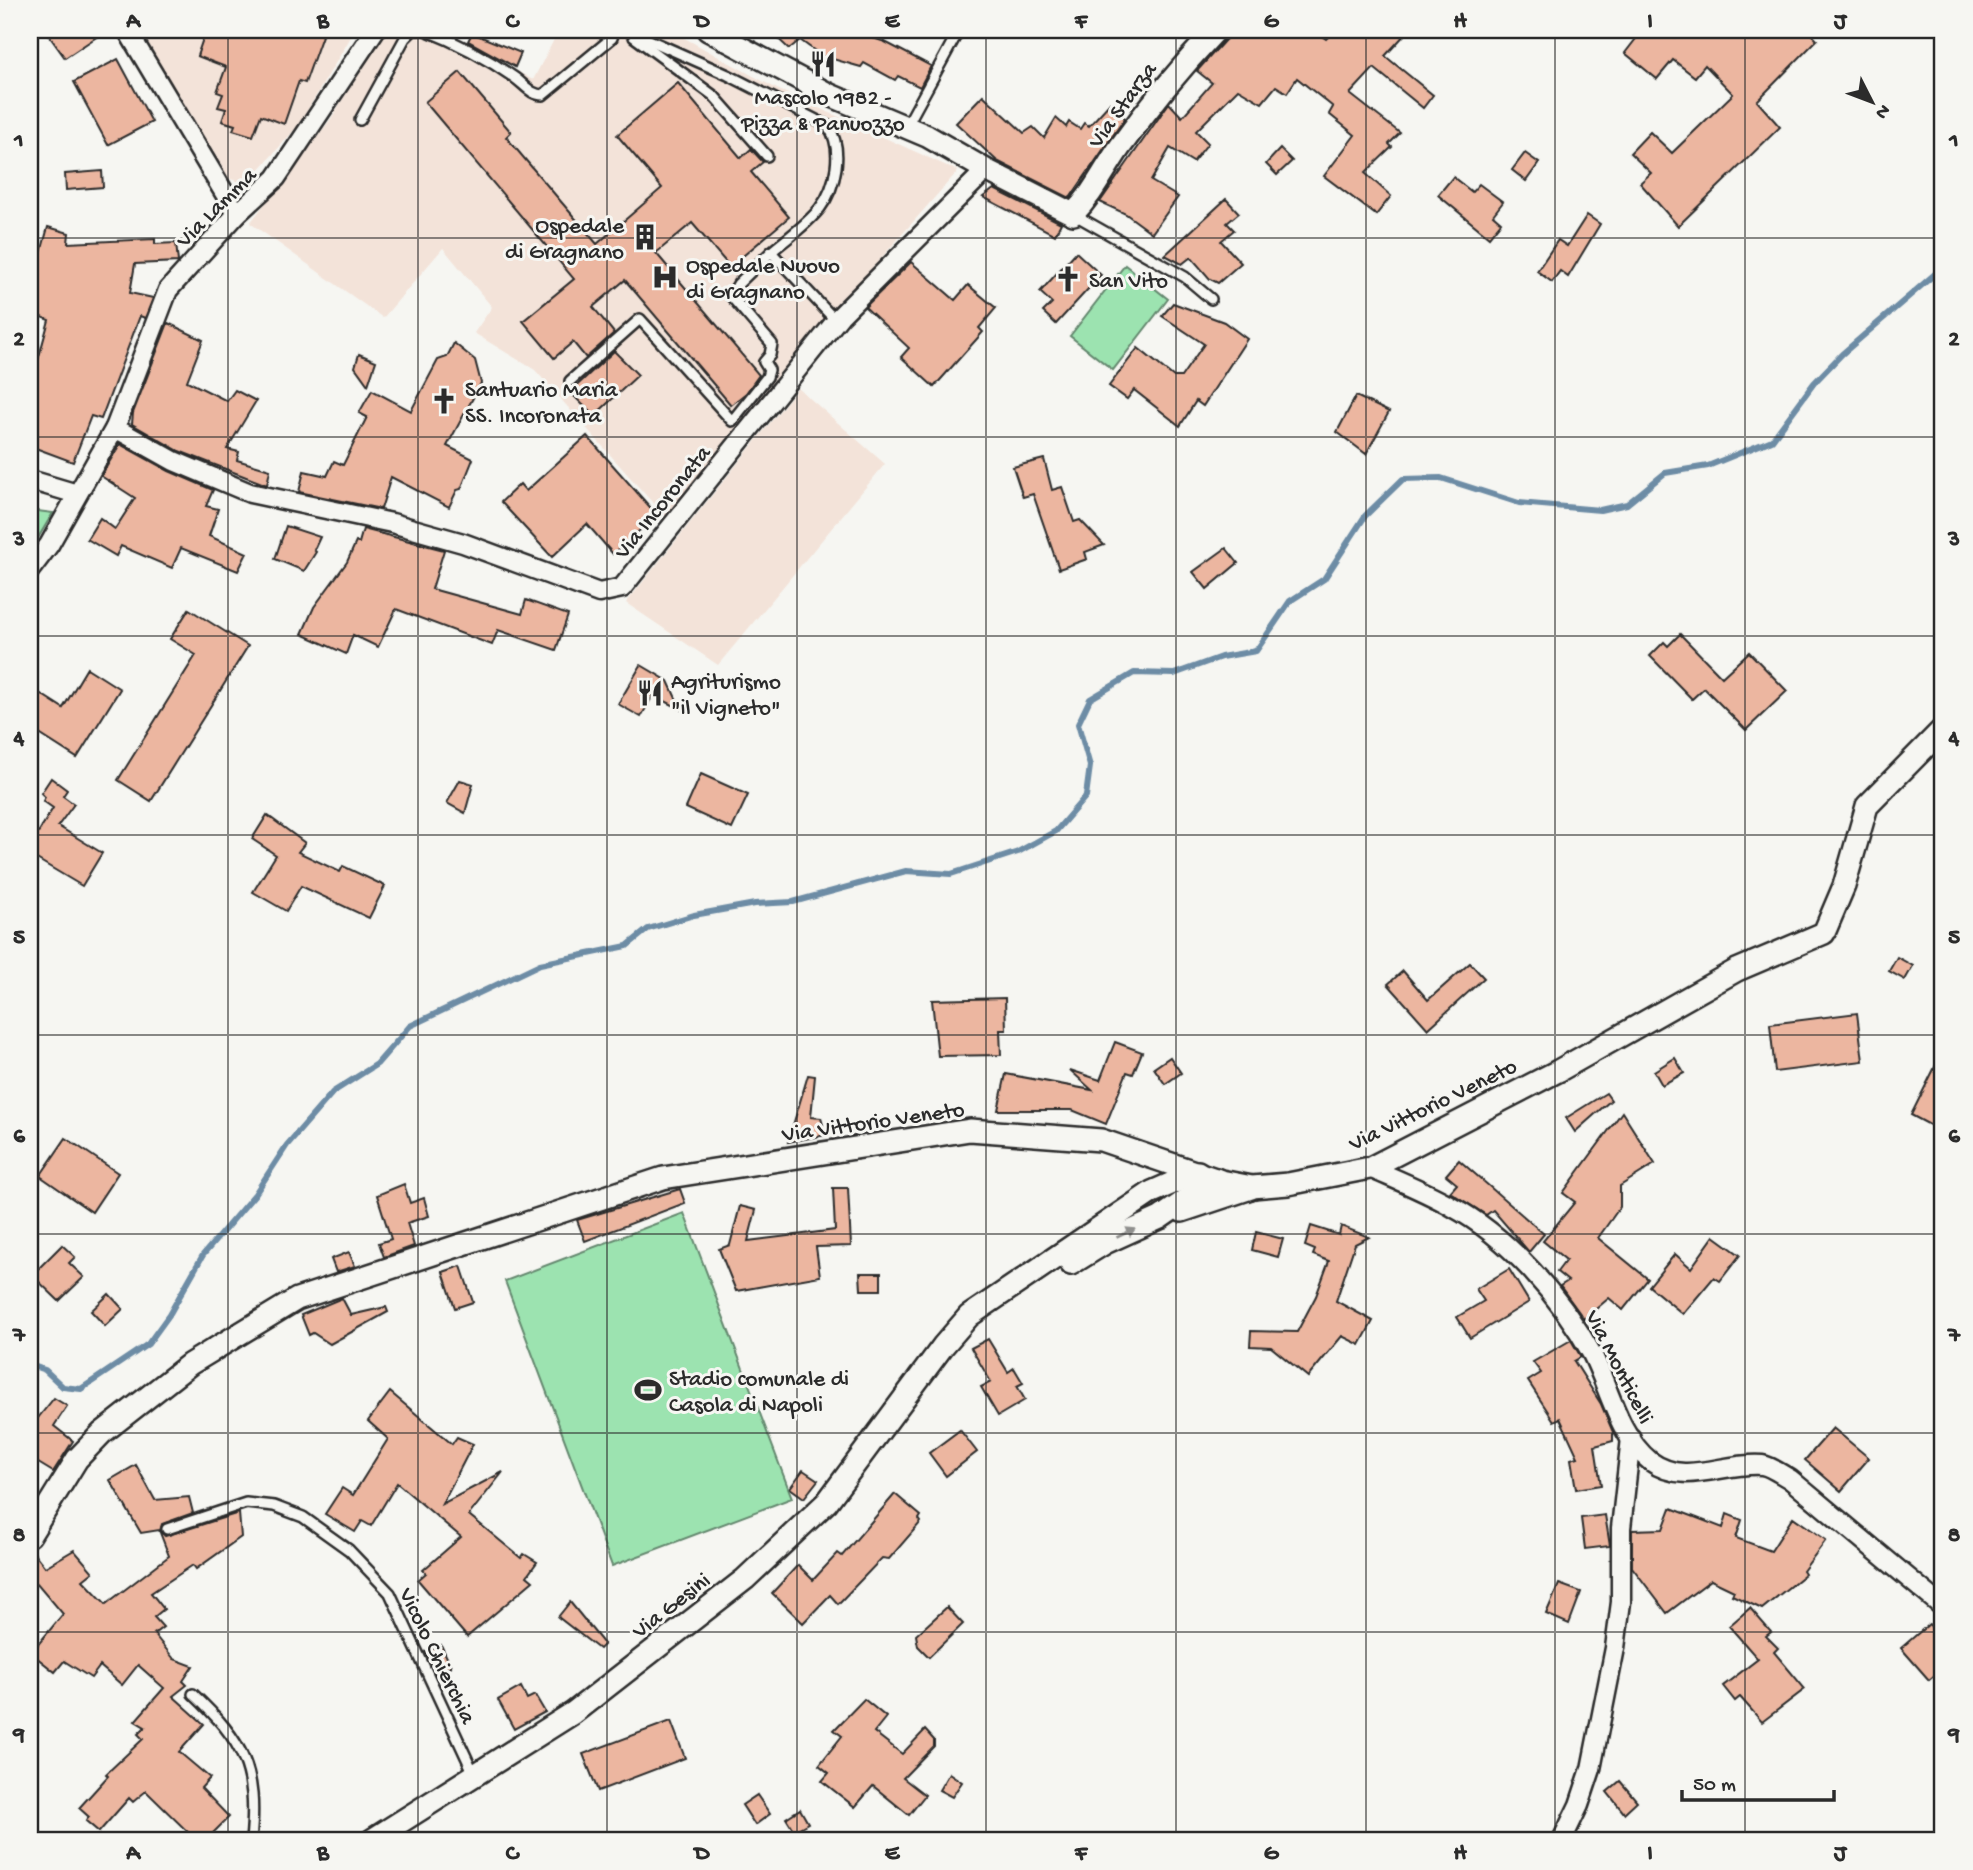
<svg xmlns="http://www.w3.org/2000/svg" width="1973" height="1870" font-family="'Gochi Hand',sans-serif">
  <style>
    .built { fill: #f3e3d9 }
    .green { fill: #9ce3b0; stroke: #64876e; stroke-width: 2 }
    .lines { fill: none; stroke-linecap: round; stroke-linejoin: round }
    .stream { stroke: #6d8ca5; stroke-width: 6 }
    .building { fill: #ecb6a0; stroke: #2b2b2b; stroke-width: 2 }
    .service-casing { stroke: #2b2b2b; stroke-width: 14 }
    .minor-casing { stroke: #2b2b2b; stroke-width: 23 }
    .tertiary-casing { stroke: #2b2b2b; stroke-width: 26 }
    .service { stroke: #f6f6f2; stroke-width: 9 }
    .minor { stroke: #f6f6f2; stroke-width: 18 }
    .tertiary { stroke: #f6f6f2; stroke-width: 21 }
    .oneway { fill: #90908e }
    .grid { fill: none; stroke: #2b2b2b; stroke-width: 2; stroke-opacity: 0.55 }
    .labels { text-anchor: middle; stroke-width: 6; stroke-linejoin: round; paint-order: stroke }
    .poi-label { font-size: 23px; fill: #2b2b2b; stroke: #f6f6f2; text-anchor: start }
    .street-label { font-size: 23px; fill: #2b2b2b; stroke: #f6f6f2 }
    .neatline { fill: none; stroke: #2b2b2b; stroke-width: 2.5 }
    .grid-label { font-size: 23px; text-anchor: middle; font-weight: bold; fill: #2b2b2b }
  </style>
  <rect width="100%" height="100%" fill="#f6f6f2"/>
  <filter id="ink" filterUnits="userSpaceOnUse"><feTurbulence type="fractalNoise" baseFrequency=".0143" numOctaves="2"/><feDisplacementMap in="SourceGraphic" scale="14" xChannelSelector="R" yChannelSelector="G"/><feConvolveMatrix kernelMatrix="1 2 1 2 8 2 1 2 1" color-interpolation-filters="sRGB"/></filter>
  <g filter="url(#ink)">
    <g class="built">
      <polygon points="131,30 355,30 298,126 250,180 242,183 225,177"/>
      <polygon points="383,30 445,30 533,80 559,30 670,30 777,89 958,171 801,349 667,519 535,370 474,333 492,307 443,248 383,318 250,223 331,119"/>
      <polygon points="798,388 885,464 718,665 626,603"/>
    </g>
    <g class="green">
      <polygon points="1125,265 1168,299 1113,370 1070,336"/>
      <polygon points="30,510 53,513 30,551"/>
      <polygon points="684,1213 792,1498 612,1566 505,1281"/>
    </g>
    <g class="lines">
      <polyline class="stream" points="30,1365 45,1370 63,1387 81,1389 148,1344 169,1315 203,1255 255,1194 287,1145 333,1092 377,1064 410,1026 540,964 627,946 648,929 694,915 755,904 793,902 906,871 951,874 1018,852 1056,831 1086,796 1090,766 1078,724 1090,699 1134,673 1174,674 1221,657 1256,651 1290,601 1324,579 1365,516 1403,479 1441,478 1519,503 1600,510 1627,504 1665,473 1708,466 1772,440 1814,383 1842,354 1943,267"/>
    </g>
    <g class="building">
      <polygon points="45,30 107,30 65,58"/>
      <polygon points="206,30 324,30 305,83 299,81 284,124 261,115 253,136 233,130 235,125 222,121 226,109 218,107 223,94 217,92 226,67 197,56"/>
      <polygon points="769,30 864,30 861,34 885,42 931,66 920,87 898,76 895,80 864,63 861,67 833,59 830,62 800,40 789,49"/>
      <polygon points="1229,30 1313,30 1326,39 1335,30 1409,30 1385,56 1433,95 1423,108 1374,68 1350,94 1400,133 1389,144 1392,147 1365,173 1391,196 1376,215 1324,176 1355,135 1329,114 1333,107 1297,78 1287,93 1276,86 1262,103 1238,89 1196,131 1208,143 1193,162 1170,148 1151,181 1178,197 1152,233 1126,214 1100,202 1169,103 1182,117 1212,83 1197,71 1226,39"/>
      <polygon points="1653,30 1668,30 1675,37 1681,30 1808,30 1817,40 1757,101 1780,127 1678,226 1640,183 1651,173 1630,153 1650,132 1672,153 1733,94 1705,65 1695,77 1673,60 1657,79 1625,53 1642,31 1647,36"/>
      <polygon points="472,33 521,53 515,67 468,41"/>
      <polygon points="118,59 152,122 108,145 74,82"/>
      <polygon points="460,72 511,132 506,137 597,244 662,188 617,135 678,83 741,158 751,149 763,162 751,172 789,217 730,267 692,223 656,253 759,375 746,393 731,405 625,280 593,307 614,333 586,358 573,342 554,358 523,321 574,279 425,102"/>
      <polygon points="983,95 1024,133 1033,127 1044,138 1056,118 1066,127 1069,122 1080,129 1084,123 1089,126 1110,103 1125,118 1070,198 997,161 956,123"/>
      <polygon points="1280,149 1292,161 1277,175 1266,164"/>
      <polygon points="1525,153 1539,163 1526,181 1512,170"/>
      <polygon points="102,171 103,187 66,190 65,174"/>
      <polygon points="1453,177 1472,192 1479,184 1503,202 1493,215 1501,222 1489,237 1438,195"/>
      <polygon points="994,189 1061,223 1055,235 983,197"/>
      <polygon points="1226,199 1239,213 1227,223 1234,230 1221,241 1241,263 1218,283 1210,279 1191,257 1182,264 1165,255"/>
      <polygon points="1587,215 1600,224 1568,277 1560,271 1552,282 1537,271 1558,240 1567,246"/>
      <polygon points="48,227 69,233 68,243 155,239 155,244 176,243 178,262 135,264 130,293 153,298 145,318 140,316 101,419 91,416 73,462 30,446 30,358 38,360 49,320 31,313 40,276 30,272 30,256 39,260"/>
      <polygon points="1076,252 1101,275 1056,324 1043,312 1052,303 1040,292"/>
      <polygon points="911,262 955,300 968,285 996,308 979,328 983,332 934,387 901,357 909,348 865,307"/>
      <polygon points="1173,303 1224,322 1247,339 1203,406 1196,401 1180,426 1134,390 1127,399 1109,386 1138,348 1174,377 1181,377 1204,344 1162,316"/>
      <polygon points="168,323 203,340 187,381 227,401 235,390 256,401 227,449 239,452 237,460 270,470 267,485 179,451 132,424 133,413"/>
      <polygon points="454,343 475,360 481,383 447,446 473,459 461,489 457,490 449,507 391,477 381,509 299,492 304,471 327,476 334,461 343,465 367,417 359,413 372,390 411,411 438,360 447,357"/>
      <polygon points="614,351 638,375 594,416 570,392"/>
      <polygon points="359,354 376,361 368,385 355,367"/>
      <polygon points="1356,396 1389,412 1366,454 1337,432"/>
      <polygon points="587,436 657,515 613,554 587,524 552,557 501,502 520,484 526,491"/>
      <polygon points="120,444 169,471 213,490 206,506 218,509 209,536 247,553 238,571 181,548 172,568 121,546 116,556 87,539 100,518 115,529 135,498 101,476"/>
      <polygon points="1044,459 1052,490 1062,487 1074,522 1080,520 1104,545 1085,552 1087,559 1059,569 1033,494 1023,497 1013,467"/>
      <polygon points="286,526 320,537 314,550 316,552 304,571 275,559"/>
      <polygon points="363,529 444,550 432,589 522,614 526,600 568,615 556,650 498,630 492,645 396,609 378,647 353,635 346,654 302,634 314,607 347,562 356,542 359,543"/>
      <polygon points="1226,548 1238,563 1207,589 1193,572"/>
      <polygon points="189,609 248,646 151,801 118,780 196,655 170,639"/>
      <polygon points="1680,634 1722,677 1749,652 1787,691 1746,730 1704,688 1692,699 1650,656 1664,642 1668,646"/>
      <polygon points="641,665 668,681 681,709 653,695 641,717 618,704"/>
      <polygon points="87,668 120,689 77,758 30,728 30,687 63,708"/>
      <polygon points="701,774 748,795 732,829 686,808"/>
      <polygon points="51,778 67,790 63,796 74,804 58,826 102,853 82,886 30,855 30,846 53,808 43,801 45,797 41,793"/>
      <polygon points="460,780 473,784 465,813 447,803"/>
      <polygon points="267,815 305,843 298,852 340,872 343,866 385,886 369,918 301,886 286,911 253,892 276,855 252,839"/>
      <polygon points="1897,957 1913,966 1905,980 1889,971"/>
      <polygon points="1470,963 1484,978 1428,1029 1388,984 1403,971 1428,1000"/>
      <polygon points="1005,998 1006,1030 1000,1030 1001,1055 938,1056 932,1000"/>
      <polygon points="1857,1013 1863,1061 1775,1072 1770,1024"/>
      <polygon points="1115,1042 1142,1052 1133,1074 1127,1072 1106,1124 1072,1110 998,1110 1006,1074 1092,1090 1070,1070 1100,1080"/>
      <polygon points="1943,1051 1943,1132 1911,1115"/>
      <polygon points="1170,1057 1181,1073 1165,1084 1154,1068"/>
      <polygon points="1675,1058 1684,1073 1662,1085 1654,1071"/>
      <polygon points="808,1075 815,1076 811,1117 821,1118 826,1135 788,1142"/>
      <polygon points="1606,1093 1611,1100 1575,1132 1566,1118"/>
      <polygon points="1622,1112 1655,1164 1620,1186 1620,1207 1598,1238 1648,1279 1623,1310 1609,1298 1584,1319 1560,1286 1568,1281 1557,1272 1566,1260 1543,1241 1575,1202 1563,1193"/>
      <polygon points="66,1138 118,1173 92,1212 40,1176"/>
      <polygon points="1459,1160 1544,1234 1529,1252 1493,1210 1486,1215 1450,1192 1457,1184 1446,1175"/>
      <polygon points="404,1184 410,1203 424,1198 429,1216 407,1223 414,1246 384,1257 379,1243 391,1239 377,1195"/>
      <polygon points="833,1188 848,1188 851,1246 816,1247 820,1276 736,1291 719,1249 730,1245 740,1206 756,1210 748,1241 835,1230"/>
      <polygon points="680,1189 685,1203 585,1241 577,1220"/>
      <polygon points="1311,1226 1339,1235 1341,1226 1369,1237 1355,1244 1336,1301 1373,1321 1360,1345 1342,1336 1308,1377 1271,1347 1250,1346 1251,1331 1297,1332 1316,1296 1329,1261 1313,1255 1315,1250 1305,1246"/>
      <polygon points="1256,1232 1283,1239 1278,1257 1252,1250"/>
      <polygon points="1714,1236 1740,1255 1720,1281 1714,1277 1683,1314 1649,1286 1675,1254 1691,1268"/>
      <polygon points="62,1245 75,1257 69,1263 84,1277 59,1301 32,1275"/>
      <polygon points="349,1252 355,1266 336,1272 331,1259"/>
      <polygon points="461,1266 473,1302 455,1308 443,1272"/>
      <polygon points="1509,1269 1529,1302 1470,1338 1457,1317 1484,1301 1476,1289"/>
      <polygon points="860,1273 881,1273 881,1290 861,1290"/>
      <polygon points="109,1294 123,1309 105,1326 91,1311"/>
      <polygon points="342,1298 351,1315 386,1307 388,1312 330,1344 313,1333 309,1335 301,1315"/>
      <polygon points="988,1339 1008,1372 1014,1368 1023,1383 1017,1386 1025,1400 998,1416 981,1387 991,1382 971,1348"/>
      <polygon points="1571,1340 1581,1357 1574,1361 1601,1404 1613,1432 1613,1441 1595,1446 1601,1485 1576,1489 1571,1459 1578,1457 1560,1418 1554,1421 1528,1381 1541,1373 1533,1362"/>
      <polygon points="390,1392 452,1444 457,1437 473,1444 442,1504 503,1472 469,1515 521,1558 524,1554 537,1562 527,1576 533,1581 467,1637 418,1580 426,1573 423,1570 461,1537 397,1483 371,1526 362,1521 355,1532 325,1514 342,1488 353,1495 388,1439 368,1421"/>
      <polygon points="54,1398 67,1406 54,1426 73,1441 53,1472 30,1458 30,1428"/>
      <polygon points="1833,1428 1869,1458 1841,1491 1805,1460"/>
      <polygon points="960,1430 977,1452 946,1476 929,1453"/>
      <polygon points="136,1465 155,1500 189,1497 193,1513 162,1524 160,1531 165,1536 239,1513 241,1537 196,1569 193,1565 151,1593 164,1609 154,1617 163,1627 154,1634 174,1659 193,1666 183,1681 187,1685 173,1696 204,1724 179,1752 210,1778 201,1788 229,1817 206,1840 196,1840 146,1791 133,1802 129,1798 99,1832 86,1821 89,1817 79,1808 108,1776 106,1774 143,1739 138,1734 145,1727 135,1721 164,1688 138,1665 122,1685 100,1666 91,1678 64,1661 55,1672 31,1653 63,1614 37,1583 30,1592 30,1548 45,1567 74,1550 93,1572 83,1580 106,1604 169,1556 159,1530 141,1533 110,1480"/>
      <polygon points="803,1470 818,1480 804,1498 790,1488"/>
      <polygon points="895,1494 921,1516 919,1519 921,1522 889,1559 882,1558 838,1604 830,1595 803,1623 772,1593 798,1565 813,1580 838,1553 842,1556"/>
      <polygon points="1671,1508 1723,1528 1727,1514 1742,1520 1736,1538 1771,1551 1793,1517 1826,1540 1803,1571 1805,1574 1762,1609 1732,1595 1734,1591 1711,1580 1667,1613 1632,1567 1632,1530 1663,1529"/>
      <polygon points="1605,1515 1610,1546 1585,1549 1581,1518"/>
      <polygon points="1559,1584 1581,1592 1569,1624 1546,1614"/>
      <polygon points="570,1602 604,1644 599,1649 558,1617"/>
      <polygon points="947,1607 963,1624 929,1657 918,1646 916,1635"/>
      <polygon points="1750,1608 1771,1632 1766,1636 1778,1648 1774,1652 1805,1689 1762,1722 1740,1697 1735,1701 1723,1686 1758,1659 1729,1626"/>
      <polygon points="1929,1624 1936,1633 1943,1627 1943,1668 1929,1680 1901,1648"/>
      <polygon points="441,1645 451,1666 436,1673 426,1652"/>
      <polygon points="521,1687 527,1699 535,1695 545,1712 514,1729 498,1700"/>
      <polygon points="864,1699 886,1717 874,1732 902,1754 925,1730 934,1740 934,1746 903,1778 925,1795 909,1815 873,1786 855,1807 822,1781 829,1773 819,1765 842,1736 834,1730"/>
      <polygon points="671,1721 685,1758 598,1791 583,1754"/>
      <polygon points="949,1773 962,1782 952,1797 939,1790"/>
      <polygon points="1620,1781 1637,1801 1624,1813 1607,1792"/>
      <polygon points="757,1795 770,1814 755,1825 742,1805"/>
      <polygon points="800,1809 808,1823 794,1831 786,1818"/>
    </g>
    <g class="lines">
      <g class="service-casing">
        <g id="service">
          <path d="M425 30C456 42 488 59 515 78 525 85 531 95 543 95L612 38 614 30"/>
          <path d="M627 30 728 75 828 126C844 149 836 187 820 208 808 224 786 239 771 252L836 321"/>
          <polyline points="634,37 714,96 767,156"/>
          <polyline points="360,120 405,38 413,30 419,30"/>
          <polyline points="906,127 959,30"/>
          <polyline points="1075,215 1185,277 1211,299"/>
          <polyline points="570,381 640,319 732,421 767,377 769,370 764,362 770,355 772,344 731,296 738,284 771,252"/>
          <polyline points="167,1529 246,1503 274,1506 303,1517 349,1550 390,1593 475,1776"/>
          <path d="M193 1694C244 1742 258 1770 251 1840"/>
        </g>
      </g>
      <g class="minor-casing">
        <g id="minor">
          <polyline points="127,30 237,214"/>
          <polyline points="115,428 174,461 250,493 392,523 463,543 599,593 622,588 840,316 986,170"/>
          <polyline points="30,480 77,494"/>
          <polyline points="30,570 49,545 115,428 168,290 237,214 276,178 375,30"/>
          <path d="M1370 1168C1397 1180 1425 1191 1451 1206 1509 1237 1561 1298 1592 1354 1609 1387 1619 1437 1650 1461 1685 1487 1722 1462 1762 1465 1771 1466 1782 1475 1790 1479L1943 1607"/>
          <polyline points="1562,1840 1579,1805 1591,1769 1615,1648 1621,1602 1621,1528 1631,1438"/>
        </g>
      </g>
      <g class="tertiary-casing">
        <g id="tertiary">
          <path d="M708 30 830 95 927 136 986 170 1073 214C1093 194 1104 170 1120 147 1149 106 1181 67 1216 30"/>
          <polyline points="1182,1211 1251,1188"/>
          <polyline points="1071,1264 1105,1243 1160,1218 1216,1179"/>
          <polyline points="30,1535 77,1459 102,1433 190,1364 297,1299 663,1178 970,1130 1101,1140 1221,1181 1252,1187 1288,1184 1370,1168 1558,1071 1737,970 1824,933 1844,886 1867,806 1943,729"/>
          <polyline points="372,1840 573,1713 745,1579 827,1502 943,1346 969,1316 1152,1192 1198,1172"/>
        </g>
      </g>
      <use href="#service" class="service"/>
      <use href="#minor" class="minor"/>
      <use href="#tertiary" class="tertiary"/>
    </g>
    <defs><path id="oneway-solid" d="M-6-.8H1V-3.2L6.5 0L1 3.2V.8H-6Z" transform="scale(1.75)"/></defs>
    <use class="oneway" href="#oneway-solid" transform="translate(1126 1233) rotate(-25)"/>
  </g>
  <path class="grid" d="M228 30V1840M418 30V1840M607 30V1840M797 30V1840M986 30V1840M1176 30V1840M1366 30V1840M1555 30V1840M1745 30V1840M30 238H1943M30 437H1943M30 636H1943M30 835H1943M30 1035H1943M30 1234H1943M30 1433H1943M30 1632H1943"/>
  <defs>
    <g id="restaurant-bare" transform="scale(2.1)"><path d="M-5-6h1v4h1v-4h1v4h1v-4h1v5L-1.5 .5V6h-2V.5L-5-1ZM5-6V6H3V1.5H1.5Q1.5-4 5-6Z" fill="#2b2b2b" stroke="#f6f6f2" stroke-width="2.5" paint-order="stroke"/></g>
    <g id="building-bare" transform="scale(2.1)"><path d="M-4-6H4V6H1V3H-1V6H-4ZM-2.5-4.3h1.7v1.8h-1.7ZM.8-4.3h1.7v1.8H.8ZM-2.5-1h1.7V.8h-1.7ZM.8-1h1.7V.8H.8Z" fill="#2b2b2b" stroke="#f6f6f2" stroke-width="2.5" paint-order="stroke"/></g>
    <g id="hospital-bare" transform="scale(2.1)"><path d="M-5-5h3v3.5h4V-5h3V5h-3V1.5h-4V5h-3Z" fill="#2b2b2b" stroke="#f6f6f2" stroke-width="2.5" paint-order="stroke"/></g>
    <g id="church-bare" transform="scale(2.1)"><path d="M-1.2-6h2.4v3.5h3.3v2.4h-3.3V6h-2.4V-.1h-3.3v-2.4h3.3Z" fill="#2b2b2b" stroke="#f6f6f2" stroke-width="2.5" paint-order="stroke"/></g>
    <g id="stadium-bare" transform="scale(2.1)"><path d="M0-5a6.5 5 0 1 0 0 10a6.5 5 0 1 0 0-10ZM-3.5-1.8h7v3.6h-7Z" fill="#2b2b2b" stroke="#f6f6f2" stroke-width="2.5" paint-order="stroke"/></g>
  </defs>
  <g fill-rule="evenodd">
    <use href="#restaurant-bare" x="823" y="64"/>
    <use href="#building-bare" x="645" y="237"/>
    <use href="#hospital-bare" x="665" y="277"/>
    <use href="#church-bare" x="1068" y="279"/>
    <use href="#church-bare" x="444" y="401"/>
    <use href="#restaurant-bare" x="650" y="693"/>
    <use href="#stadium-bare" x="648" y="1390"/>
  </g>
  <g class="labels">
    <g class="poi-label">
      <text x="823" y="104" text-anchor="middle">Mascolo 1982 -<tspan x="823" dy="26">Pizza &amp; Panuozzo</tspan></text>
      <text x="624" y="232" text-anchor="end">Ospedale<tspan x="624" dy="26">di Gragnano</tspan></text>
      <text x="686" y="272">Ospedale Nuovo<tspan x="686" dy="26">di Gragnano</tspan></text>
      <text x="1089" y="287">San Vito</text>
      <text x="465" y="396">Santuario Maria<tspan x="465" dy="26">SS. Incoronata</tspan></text>
      <text x="671" y="688">Agriturismo<tspan x="671" dy="26">"il Vigneto"</tspan></text>
      <text x="669" y="1385">Stadio comunale di<tspan x="669" dy="26">Casola di Napoli</tspan></text>
    </g>
    <g class="street-label">
      <text transform="translate(1121 104) rotate(-54)" y="8">Via Starza</text>
      <text transform="translate(215 206) rotate(-45)" y="8">Via Lamma</text>
      <text transform="translate(661 501) rotate(-51)" y="8">Via Incoronata</text>
      <text transform="translate(1432 1103) rotate(-26)" y="8">Via Vittorio Veneto</text>
      <text transform="translate(873 1120) rotate(-8)" y="8">Via Vittorio Veneto</text>
      <text transform="translate(1621 1366) rotate(63)" y="8">Via Monticelli</text>
      <text transform="translate(670 1604) rotate(-38)" y="8">Via Gesini</text>
      <text transform="translate(439 1655) rotate(64)" y="8">Vicolo Chierchia</text>
    </g>
  </g>
  <rect width="1973" height="1870" fill="none" stroke="#f6f6f2" stroke-width="77"/>
  <g transform="translate(1872 102) rotate(132)" stroke="#f6f6f2" stroke-width="5" paint-order="stroke">
  <path d="M0-5L12 26L0 18L-12 26Z" fill="#2b2b2b"/>
  <text y="-10" font-size="19" font-weight="bold" text-anchor="middle" fill="#2b2b2b">N</text>
  </g>
  <path d="M1682 1790v10h152v-10" fill="none" stroke="#2b2b2b" stroke-width="3.5"/>
  <text x="1693" y="1790" font-size="21" fill="#2b2b2b" stroke="#f6f6f2" stroke-width="5" paint-order="stroke">50 m</text>
  <rect x="38" y="38" width="1896" height="1794" class="neatline"/>
  <g class="grid-label">
    <text x="133" y="27">A</text>
    <text x="323" y="27">B</text>
    <text x="512" y="27">C</text>
    <text x="702" y="27">D</text>
    <text x="892" y="27">E</text>
    <text x="1081" y="27">F</text>
    <text x="1271" y="27">G</text>
    <text x="1460" y="27">H</text>
    <text x="1650" y="27">I</text>
    <text x="1840" y="27">J</text>
    <text x="19" y="146">1</text>
    <text x="1954" y="146">1</text>
    <text x="19" y="345">2</text>
    <text x="1954" y="345">2</text>
    <text x="19" y="545">3</text>
    <text x="1954" y="545">3</text>
    <text x="19" y="744">4</text>
    <text x="1954" y="744">4</text>
    <text x="19" y="943">5</text>
    <text x="1954" y="943">5</text>
    <text x="19" y="1142">6</text>
    <text x="1954" y="1142">6</text>
    <text x="19" y="1341">7</text>
    <text x="1954" y="1341">7</text>
    <text x="19" y="1541">8</text>
    <text x="1954" y="1541">8</text>
    <text x="19" y="1740">9</text>
    <text x="1954" y="1740">9</text>
    <text x="133" y="1859">A</text>
    <text x="323" y="1859">B</text>
    <text x="512" y="1859">C</text>
    <text x="702" y="1859">D</text>
    <text x="892" y="1859">E</text>
    <text x="1081" y="1859">F</text>
    <text x="1271" y="1859">G</text>
    <text x="1460" y="1859">H</text>
    <text x="1650" y="1859">I</text>
    <text x="1840" y="1859">J</text>
  </g>
</svg>
